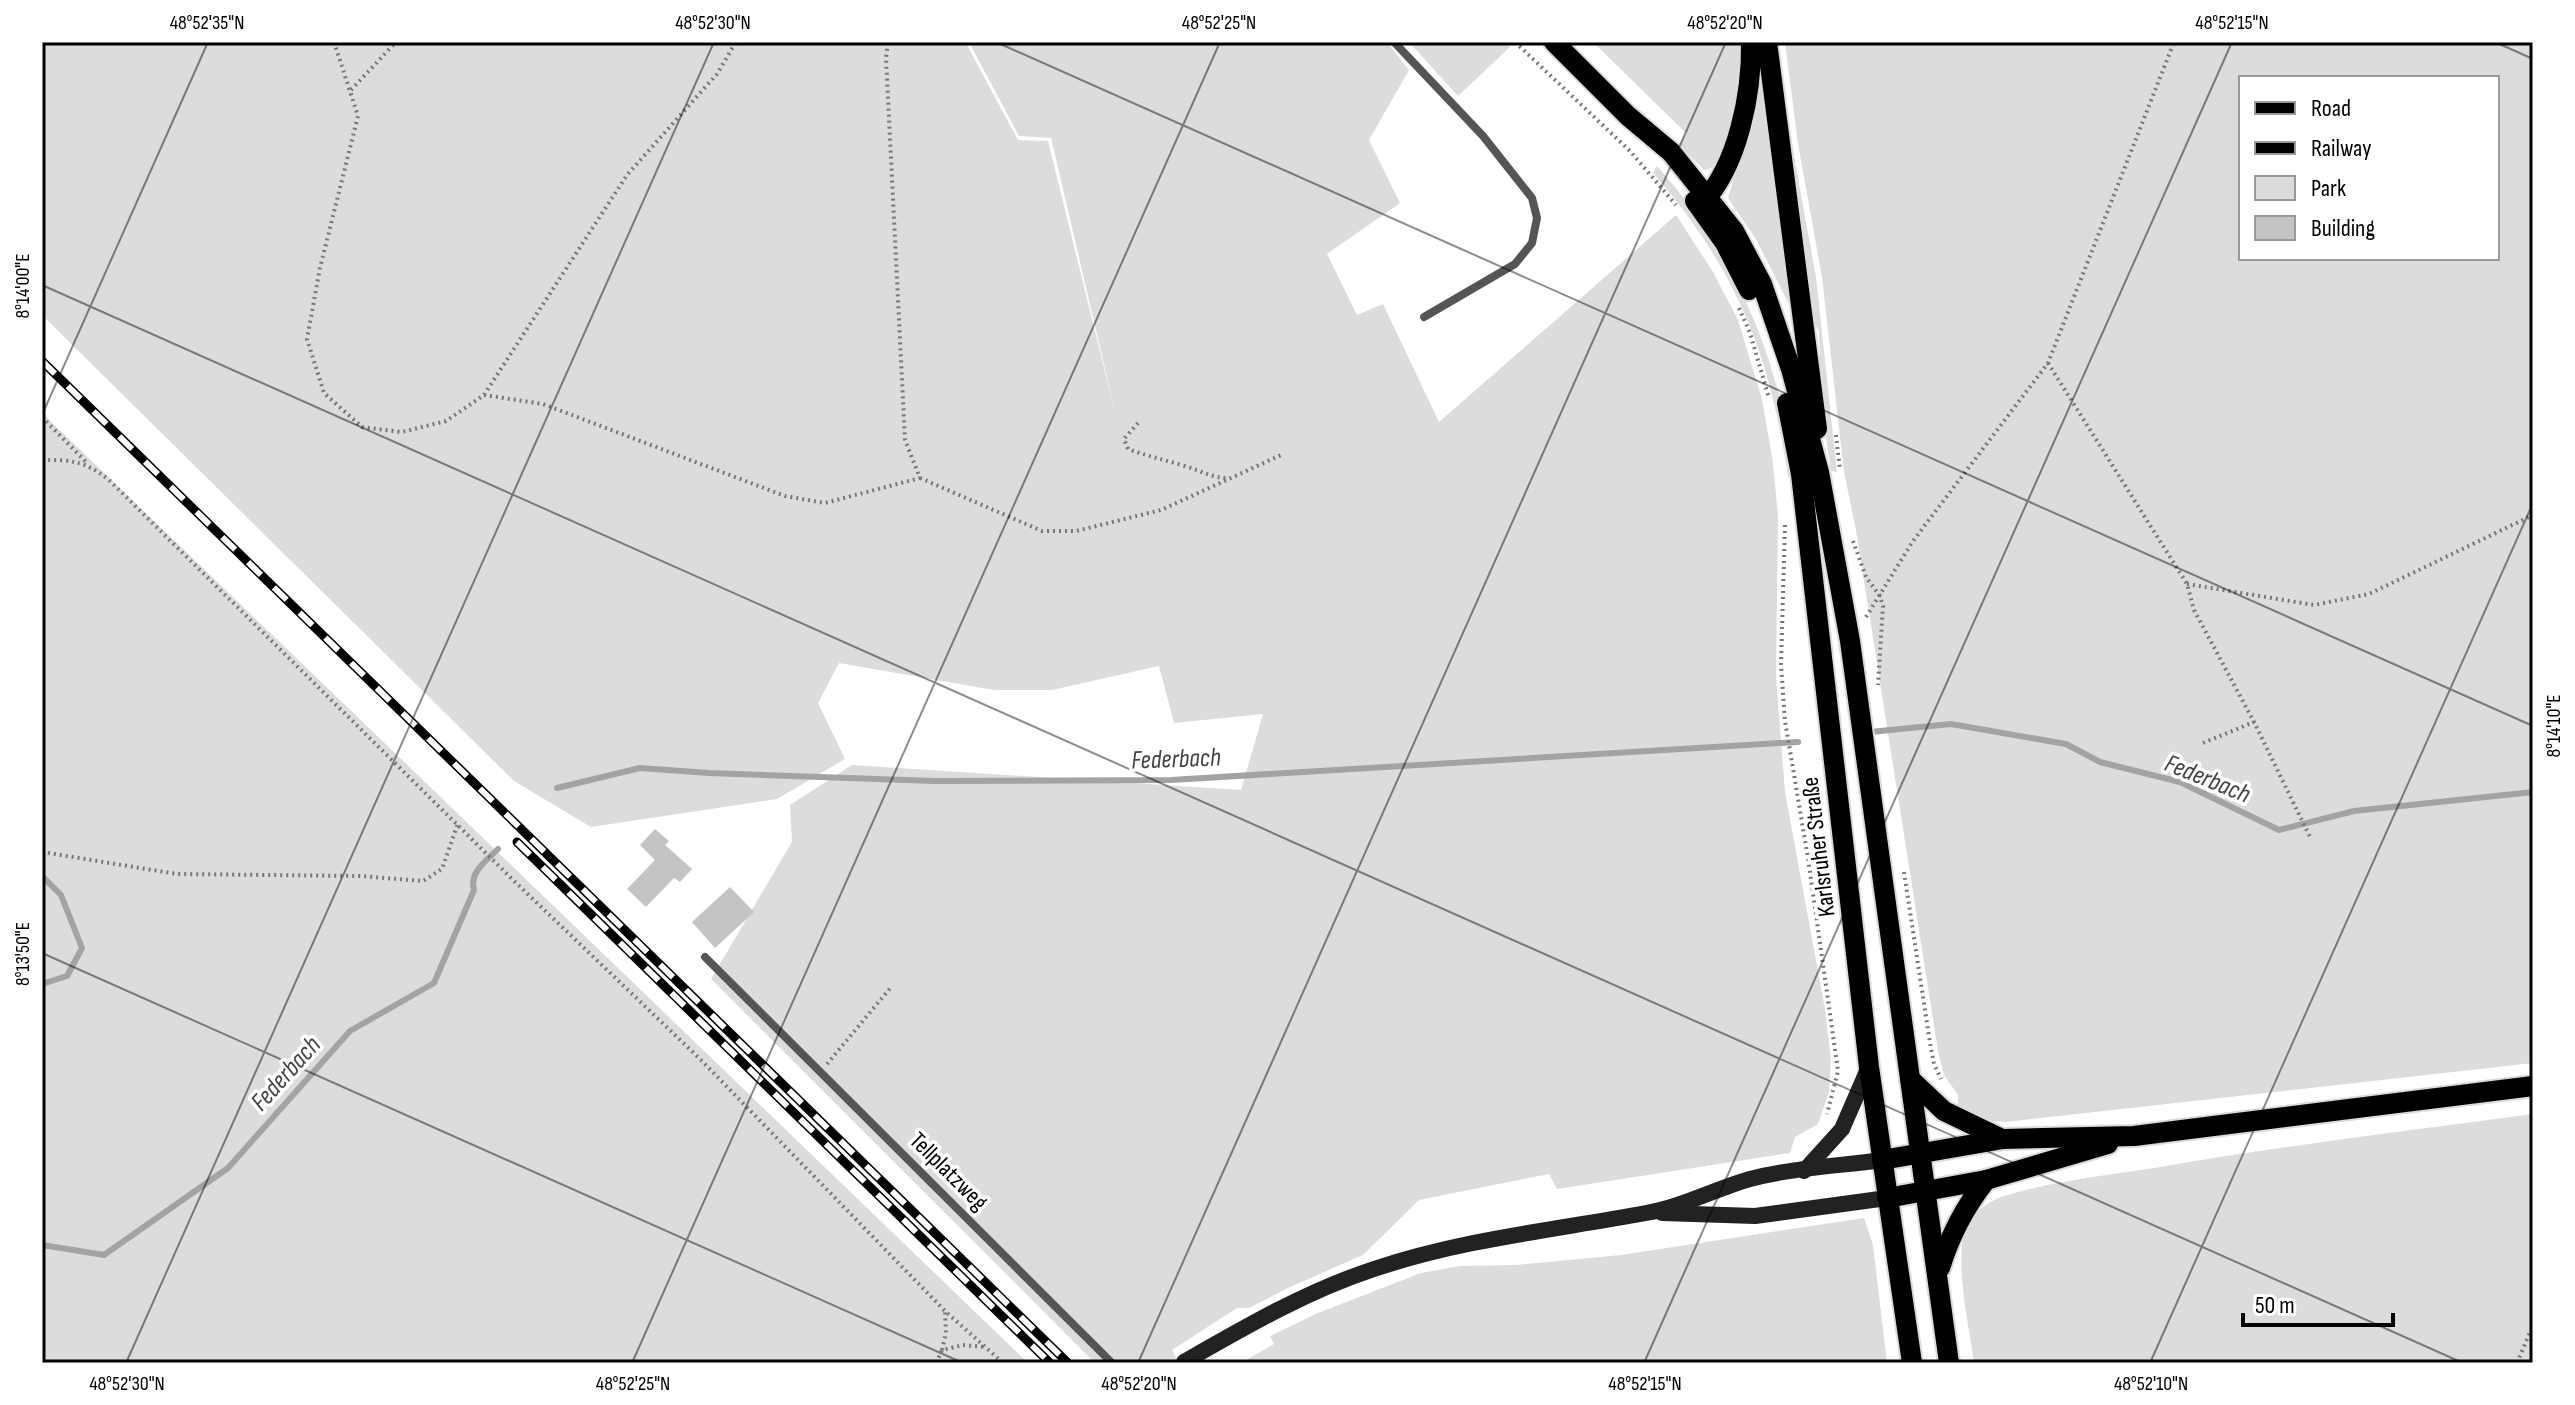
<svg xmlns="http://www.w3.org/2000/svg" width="2575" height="1405" font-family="'Sofia Sans Condensed',sans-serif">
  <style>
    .green { fill: #dcdcdc; fill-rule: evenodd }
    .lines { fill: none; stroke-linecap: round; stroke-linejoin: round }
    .stream { stroke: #a3a3a3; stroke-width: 6 }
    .building { fill: #c4c4c4 }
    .primary-casing { stroke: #dbdbdb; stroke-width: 24 }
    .path { stroke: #777; stroke-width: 4; stroke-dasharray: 2 4; stroke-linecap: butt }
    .service { stroke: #555; stroke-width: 8 }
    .secondary { stroke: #222; stroke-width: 16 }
    .primary { stroke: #000; stroke-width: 20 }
    .rail-casing { stroke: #000; stroke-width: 9 }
    .rail { stroke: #fff; stroke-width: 6; stroke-dasharray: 18; stroke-linecap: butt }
    .ticks { fill: none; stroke: #000; stroke-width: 2; stroke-opacity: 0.45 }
    .labels { text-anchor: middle; stroke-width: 7; stroke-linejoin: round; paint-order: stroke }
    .street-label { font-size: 24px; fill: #000; stroke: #fff }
    .water-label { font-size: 26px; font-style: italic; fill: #444; stroke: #fff }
    .neatline { fill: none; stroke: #000; stroke-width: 3 }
    .ticks-label { font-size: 20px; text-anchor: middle; fill: #000 }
  </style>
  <rect width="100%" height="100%" fill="#fff"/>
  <g class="green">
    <polygon points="42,42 968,42 968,47 1018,140 1048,141 1117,420 1051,138 1019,136 971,46 971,42 1387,42 1409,70 1369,140 1400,203 1327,254 1357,315 1383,304 1439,422 1676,215 1713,272 1738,320 1762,399 1773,463 1778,517 1776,676 1785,792 1825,1009 1831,1060 1829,1092 1818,1124 1795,1137 1790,1153 1557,1189 1549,1174 1419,1200 1363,1255 1290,1287 1249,1308 1237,1308 1172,1350 1179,1363 1095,1363 711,979 792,842 790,805 852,765 1241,790 1263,714 1174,723 1159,666 1052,690 994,690 839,663 818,703 845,759 777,799 591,827 514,781 42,315"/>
    <polygon points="1409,42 1504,42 1510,47 1458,96"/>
    <path d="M1593 42H1745C1742 68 1736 168 1704 170L1679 145 1686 133Z"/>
    <polygon points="1773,42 1778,42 1792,145 1816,277 1837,472 1831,471 1822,412 1819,331 1810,315"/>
    <path d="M1785 42H2533V1063L2006 1122 1987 1121 1958 1111V1095L1944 1075 1938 1051 1856 530 1844 472 1822 277 1798 144ZM2241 78H2497V258H2241Z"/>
    <polygon points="1760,43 1796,318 1757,241 1728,198 1745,140"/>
    <path d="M1657 166C1735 253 1780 359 1794 475L1788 477C1770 353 1735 267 1653 173Z"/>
    <polygon points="42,413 1028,1363 42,1363"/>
    <path d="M2533 1114V1363H1974C1970 1328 1950 1248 1970 1220 1978 1209 1991 1200 2004 1196 2052 1181 2104 1176 2154 1168 2280 1146 2406 1131 2533 1114Z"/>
    <polygon points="1864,1218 1873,1245 1887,1363 1241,1363 1274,1344 1270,1336 1318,1313 1421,1273 1460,1266 1516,1265 1621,1255"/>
  </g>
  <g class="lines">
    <g class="stream">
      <polyline points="1870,732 1951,724 2066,744 2100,762 2180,782 2279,830 2354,811 2533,792"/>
      <polyline points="557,788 640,768 709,773 934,781 1171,780 1798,742"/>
      <polyline points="42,876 61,895 82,948 67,976 42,984"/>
      <path d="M42 1245 104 1255 228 1168 350 1031 434 983 474 890C469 872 486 861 498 849"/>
    </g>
  </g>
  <g class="building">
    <polygon points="655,829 669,841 665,845 692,869 680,882 674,878 646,907 627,889 655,860 640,845"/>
    <polygon points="730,887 754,912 715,948 692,922"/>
  </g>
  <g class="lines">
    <g class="primary-casing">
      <g id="primary">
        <polyline points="1554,42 1628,116 1671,152 1734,231 1762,284 1791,369 1819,472 1850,641 1949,1363"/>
        <polyline points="1767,42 1817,429"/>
        <polyline points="1695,201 1725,243 1749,290"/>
        <path d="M1702 203C1738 166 1752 93 1751 42"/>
        <polyline points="1787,403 1801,474 1869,1067 1912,1363"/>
        <polyline points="1910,1079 1944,1111 2002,1139"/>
        <polyline points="1882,1160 2003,1139 2134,1136 2533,1086"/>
        <polyline points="1887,1198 1986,1180 2108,1144"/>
        <path d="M1940 1268C1950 1235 1964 1208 1986 1180"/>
      </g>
    </g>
    <g class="path">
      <polyline points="334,42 358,116 320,268 307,339 324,393 362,427 402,432 446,421 484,395 627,175 717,74 736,42"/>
      <polyline points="1515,42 1630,151 1676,205"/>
      <polyline points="351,90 396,42"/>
      <polyline points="1739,308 1750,333 1769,398"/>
      <polyline points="2048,363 2187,584 2194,610 2254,722 2310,837"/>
      <polyline points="484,395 543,404 785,496 825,503 920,478 905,440 886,58 888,42"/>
      <polyline points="42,417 88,464"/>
      <path d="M1138 423 1124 439 1128 449C1147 456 1165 460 1185 466 1201 471 1212 478 1229 478"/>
      <polyline points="1836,435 1840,470"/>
      <path d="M42 460C72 460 84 461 108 479L511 878 700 1059 945 1311 1003 1363"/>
      <polyline points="920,478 1042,531 1076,531 1161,510 1281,455"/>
      <polyline points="1785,525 1781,664 1785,721 1808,858 1838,1071 1827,1114"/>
      <polyline points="1853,541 1866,577 1880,596 1883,606 1878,685"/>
      <polyline points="2187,584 2314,605 2369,594 2533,515"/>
      <polyline points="1866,617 1913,541 2048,363 2174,42"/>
      <polyline points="2203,743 2254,722"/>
      <polyline points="42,852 177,874 360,876 423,881 442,869 458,823"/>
      <polyline points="1904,872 1930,1043 1934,1064 1941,1079"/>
      <polyline points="827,1064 892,986"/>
      <polyline points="942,1350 946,1333 945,1311"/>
      <polyline points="936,1363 942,1350 963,1345 985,1347"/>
      <polyline points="2517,1363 2533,1325"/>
    </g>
    <g class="service">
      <polyline points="1394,42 1483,136 1532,198 1537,218 1532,243 1515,264 1424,317"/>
      <polyline points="705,957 1112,1363"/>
    </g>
    <g class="secondary">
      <polyline points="1804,1171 1842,1129 1868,1069"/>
      <polyline points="1662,1213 1755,1216 1887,1198"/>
      <path d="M1184 1362C1245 1327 1307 1291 1374 1269 1463 1239 1555 1230 1646 1213 1682 1207 1715 1189 1750 1179 1792 1168 1839 1166 1882 1160"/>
    </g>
    <use href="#primary" class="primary"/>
    <g class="rail-casing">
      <g id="rail">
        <polyline points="42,361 1068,1363"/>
        <polyline points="517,842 1050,1363"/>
      </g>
    </g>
    <use href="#rail" class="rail"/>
  </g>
  <path class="ticks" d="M996 42 2533 726M2495 42 2533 59M42 285 2463 1363M42 415 208 42M42 953 963 1363M126 1363 714 42M632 1363 1220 42M1138 1363 1726 42M1644 1363 2232 42M2150 1363 2533 503"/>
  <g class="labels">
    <g class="street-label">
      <text transform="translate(1818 847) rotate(-97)" y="8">Karlsruher Straße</text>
      <text transform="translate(949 1171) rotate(45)" y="8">Tellplatzweg</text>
    </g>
    <g class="water-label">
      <text transform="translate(1176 758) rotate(-2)" y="9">Federbach</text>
      <text transform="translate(2208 778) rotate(22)" y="9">Federbach</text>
      <text transform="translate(285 1073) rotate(-48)" y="9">Federbach</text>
    </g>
  </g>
  <rect width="2575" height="1405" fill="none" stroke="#ffffff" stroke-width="88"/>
  <rect x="2239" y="76" width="260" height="184" fill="#ffffff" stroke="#999999" stroke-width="2"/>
  <rect x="2255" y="102" width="40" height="12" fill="#000000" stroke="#999999" stroke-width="2"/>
  <text x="2311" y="116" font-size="24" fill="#000000">Road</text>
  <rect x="2255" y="142" width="40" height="12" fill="#000000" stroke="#999999" stroke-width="2"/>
  <text x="2311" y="156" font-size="24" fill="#000000">Railway</text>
  <rect x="2255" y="176" width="40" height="24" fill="#dcdcdc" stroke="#999999" stroke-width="2"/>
  <text x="2311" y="196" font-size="24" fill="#000000">Park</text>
  <rect x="2255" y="216" width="40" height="24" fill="#c4c4c4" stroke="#999999" stroke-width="2"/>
  <text x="2311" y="236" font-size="24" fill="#000000">Building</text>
  <path d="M2243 1313v12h150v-12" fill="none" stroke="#000000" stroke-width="4"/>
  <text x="2255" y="1313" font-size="24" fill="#000000" stroke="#ffffff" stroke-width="6" paint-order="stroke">50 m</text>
  <rect x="44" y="44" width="2487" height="1317" class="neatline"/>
  <g class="ticks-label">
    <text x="207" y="29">48°52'35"N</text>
    <text x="713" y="29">48°52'30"N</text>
    <text x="1219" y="29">48°52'25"N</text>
    <text x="1725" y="29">48°52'20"N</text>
    <text x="2232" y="29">48°52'15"N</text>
    <text transform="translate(22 286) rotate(-90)" y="7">8°14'00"E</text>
    <text transform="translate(2553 726) rotate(-90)" y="7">8°14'10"E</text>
    <text transform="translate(22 954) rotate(-90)" y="7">8°13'50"E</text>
    <text x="127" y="1390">48°52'30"N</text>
    <text x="633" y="1390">48°52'25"N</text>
    <text x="1139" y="1390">48°52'20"N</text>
    <text x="1645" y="1390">48°52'15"N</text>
    <text x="2151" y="1390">48°52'10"N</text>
  </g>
</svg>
